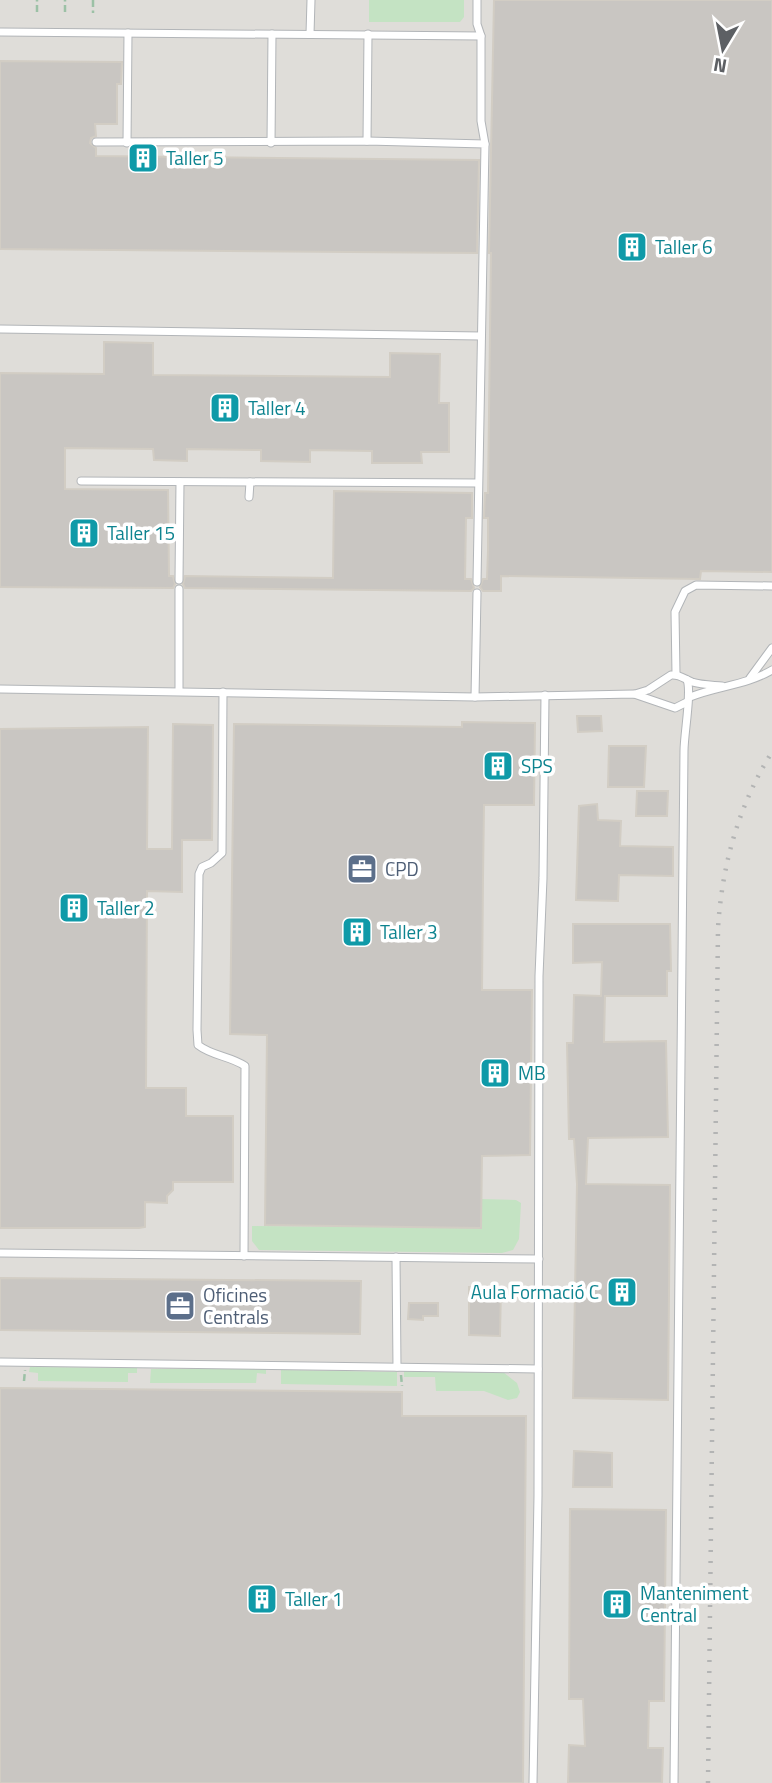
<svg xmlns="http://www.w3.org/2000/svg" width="772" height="1783" font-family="'Titillium Web',sans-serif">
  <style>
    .industrial { fill: #dfddd9 }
    .green { fill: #c4e3c3 }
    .building { fill: #c9c6c2; stroke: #d2cdc4; stroke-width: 2 }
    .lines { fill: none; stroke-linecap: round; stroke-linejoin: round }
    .lane-casing { stroke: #b2b5b8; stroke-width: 9 }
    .path { stroke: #9cc1a6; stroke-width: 2.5; stroke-dasharray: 7 3.5; stroke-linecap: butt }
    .lane { stroke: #fff; stroke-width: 7 }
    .rail { stroke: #b3b4b4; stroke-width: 4.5; stroke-dasharray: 2 9; stroke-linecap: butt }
    .labels { text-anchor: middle; stroke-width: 7; stroke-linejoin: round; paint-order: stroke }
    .culture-label { font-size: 19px; fill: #0d838f; stroke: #fff; text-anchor: start }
    .service-label { font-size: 19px; fill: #4e5e75; stroke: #fff; text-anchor: start }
  </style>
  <rect width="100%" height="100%" fill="#eeebe5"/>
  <rect class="industrial" x="0" y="0" width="772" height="1783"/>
  <g class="green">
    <polygon points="369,0 464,0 464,17 460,22 369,22"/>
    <polygon points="481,1199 516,1200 521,1203 519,1239 513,1250 502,1253 259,1250 252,1241 252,1226 480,1228"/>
    <polygon points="30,1367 137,1368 137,1373 128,1373 128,1382 38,1381 38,1373 29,1372"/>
    <polygon points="151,1369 266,1369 266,1374 257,1373 256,1383 150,1383"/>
    <polygon points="281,1370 397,1372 397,1386 281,1384"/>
    <polygon points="404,1371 503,1372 517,1383 520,1392 517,1398 508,1400 484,1391 436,1391 435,1377 404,1377"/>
  </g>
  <g class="building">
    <polygon points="494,0 772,0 772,572 701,571 700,579 501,576 501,591 483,591 480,587 483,579 487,579 488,551 488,518 484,518 485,493 488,493 491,253 489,253"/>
    <polygon points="0,61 122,62 121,84 117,84 117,124 95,124 96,136 91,138 90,143 96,148 96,156 479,160 477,253 0,249"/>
    <polygon points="104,342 153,343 153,375 390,377 390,353 440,354 439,403 449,403 449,452 421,452 422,463 372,463 372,451 310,450 310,462 261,461 261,450 187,449 187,461 154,460 153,449 65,448 65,489 168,490 169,576 173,576 175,584 173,588 0,587 0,373 104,374"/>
    <polygon points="334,491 472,493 472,518 466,518 465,579 471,579 474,588 471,591 185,588 183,584 185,576 333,578"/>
    <polygon points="577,716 601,716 602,731 578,732"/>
    <polygon points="462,722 535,723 534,805 484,805 483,877 482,990 532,990 530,1155 482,1156 481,1228 265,1225 267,1035 230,1034 234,724 462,727"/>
    <polygon points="173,724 213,725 212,840 182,840 182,892 147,891 146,1088 186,1088 186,1116 233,1116 233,1182 173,1182 173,1190 167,1196 167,1203 145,1202 145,1227 139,1228 0,1228 0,729 148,727 147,849 172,849"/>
    <polygon points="609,746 646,746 644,787 608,787"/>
    <polygon points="637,791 668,791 667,816 636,816"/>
    <polygon points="597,804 598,820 621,821 620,846 673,847 673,876 619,875 618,901 576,900 579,806"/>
    <polygon points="573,924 670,924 671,971 667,971 667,996 605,996 604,1042 666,1041 668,1137 588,1138 586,1184 670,1185 668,1400 573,1398 577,1184 574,1139 569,1139 567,1043 573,1043 574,995 601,996 602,962 573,963"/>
    <polygon points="0,1278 361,1281 360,1334 0,1330"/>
    <polygon points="469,1287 501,1287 500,1336 469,1335"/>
    <polygon points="409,1303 438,1303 438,1316 423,1316 423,1320 408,1319"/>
    <polygon points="0,1388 402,1392 402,1416 526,1416 523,1783 0,1783"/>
    <polygon points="574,1451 612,1453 612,1487 573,1487"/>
    <polygon points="570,1509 666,1510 664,1701 649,1701 648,1748 663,1748 662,1783 568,1783 569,1745 585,1746 583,1699 569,1699"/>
  </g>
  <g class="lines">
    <g class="lane-casing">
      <g id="lane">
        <polyline points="477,0 477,24 481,36 481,121 485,144"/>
        <polyline points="0,32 481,36"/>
        <polyline points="310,34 311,0"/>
        <polyline points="367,141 368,34"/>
        <polyline points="96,142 367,141 485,144 477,582"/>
        <polyline points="127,143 128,33"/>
        <polyline points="271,143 272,34"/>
        <polyline points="0,329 481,336"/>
        <polyline points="81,481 478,483"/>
        <polyline points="249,497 250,482"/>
        <polyline points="179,580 180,482"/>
        <polyline points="179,589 179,691"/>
        <polyline points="676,674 675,612 685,591 696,585 772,586"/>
        <polyline points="750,678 772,648"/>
        <polyline points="0,689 475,697 634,694 675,708 687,702"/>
        <path d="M223 692 222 853 211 863 202 867 199 874 197 1030 198 1045C212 1056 230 1056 245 1066L244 1256"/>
        <path d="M635 694 648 690 671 675C680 674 684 679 692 682 702 685 712 685 722 686"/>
        <polyline points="475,697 477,593"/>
        <path d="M690 697C717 686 747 685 772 670"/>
        <polyline points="0,1253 539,1259"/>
        <polyline points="396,1257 397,1367"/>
        <polyline points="0,1362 538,1369"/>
        <polyline points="533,1783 538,1496 539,976 543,878 545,695"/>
        <path d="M674 1783 684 751C684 734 692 691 687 680"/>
      </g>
    </g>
    <g class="path">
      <polyline points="93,0 93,13"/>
      <polyline points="37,12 37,0"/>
      <polyline points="65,12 65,0"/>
      <polyline points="401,1375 402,1386"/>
      <polyline points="24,1381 25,1370"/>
    </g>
    <use href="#lane" class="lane"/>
    <path class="rail" d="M708 1783 718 928C722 866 738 806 772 752"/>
  </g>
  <defs>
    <g id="building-square" transform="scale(1.575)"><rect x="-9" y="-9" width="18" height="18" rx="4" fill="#0f9aa8" stroke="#fff"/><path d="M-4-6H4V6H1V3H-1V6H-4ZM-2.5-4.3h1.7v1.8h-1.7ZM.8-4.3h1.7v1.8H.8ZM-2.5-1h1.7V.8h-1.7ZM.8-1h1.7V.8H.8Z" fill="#fff"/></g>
    <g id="office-square" transform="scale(1.575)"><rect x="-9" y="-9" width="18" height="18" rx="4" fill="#5c6f8a" stroke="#fff"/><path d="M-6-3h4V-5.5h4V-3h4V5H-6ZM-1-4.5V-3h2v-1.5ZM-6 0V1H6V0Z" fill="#fff"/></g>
  </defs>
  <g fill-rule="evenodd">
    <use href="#building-square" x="143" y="158"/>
    <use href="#building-square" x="632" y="247"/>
    <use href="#building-square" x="225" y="408"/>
    <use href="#building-square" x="84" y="533"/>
    <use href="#building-square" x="498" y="766"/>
    <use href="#office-square" x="362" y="869"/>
    <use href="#building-square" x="74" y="908"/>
    <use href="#building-square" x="357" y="932"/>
    <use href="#building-square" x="495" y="1073"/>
    <use href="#building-square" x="622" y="1292"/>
    <use href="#office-square" x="180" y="1306"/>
    <use href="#building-square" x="262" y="1599"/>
    <use href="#building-square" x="617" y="1604"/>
  </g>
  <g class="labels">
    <g class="culture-label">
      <text x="166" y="165">Taller 5</text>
      <text x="655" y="254">Taller 6</text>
      <text x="248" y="415">Taller 4</text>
      <text x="107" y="540">Taller 15</text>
      <text x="521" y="773">SPS</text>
      <text x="97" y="915">Taller 2</text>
      <text x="380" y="939">Taller 3</text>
      <text x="518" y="1080">MB</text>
      <text x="599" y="1299" text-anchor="end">Aula Formació C</text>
      <text x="640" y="1600">Manteniment<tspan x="640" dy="22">Central</tspan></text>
      <text x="285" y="1606">Taller 1</text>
    </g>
    <g class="service-label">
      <text x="385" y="876">CPD</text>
      <text x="203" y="1302">Oficines<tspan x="203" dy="22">Centrals</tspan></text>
    </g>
  </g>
  <g transform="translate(723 49) rotate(190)" stroke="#ffffff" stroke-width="5" paint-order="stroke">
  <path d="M0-5L12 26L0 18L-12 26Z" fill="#5d6064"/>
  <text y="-10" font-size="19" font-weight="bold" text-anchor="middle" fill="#5d6064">N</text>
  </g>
</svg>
